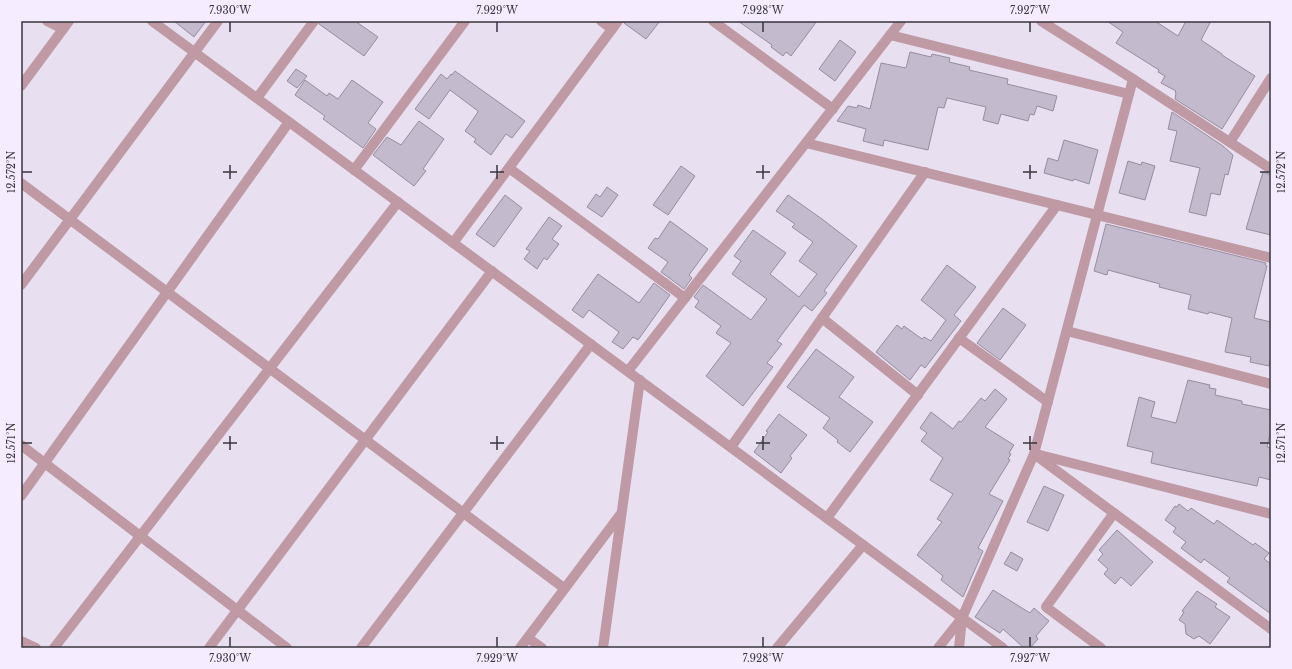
<svg xmlns="http://www.w3.org/2000/svg" width="1292" height="669" font-family="'Libre Baskerville',serif">
  <style>
    .building { fill: #c3bbcd; stroke: #968e9f }
    .lines { fill: none; stroke-linecap: round; stroke-linejoin: round }
    .minor { stroke: #bf99a3; stroke-width: 10 }
    .ticks { fill: none; stroke: #39363d; stroke-width: 1.5 }
    .neatline { fill: none; stroke: #39363d; stroke-width: 1.5 }
    .ticks-label { font-size: 10px; text-anchor: middle; fill: #39363d }
  </style>
  <rect width="100%" height="100%" fill="#e8dff1"/>
  <g class="building">
    <polygon points="174,21 206,21 194,37"/>
    <polygon points="320,21 355,21 378,37 364,56 319,24"/>
    <polygon points="624,21 660,21 646,39 624,23"/>
    <polygon points="738,21 817,21 791,56 786,52 783,56 771,47 772,45"/>
    <polygon points="1107,21 1155,21 1178,36 1186,21 1211,21 1201,40 1222,54 1222,55 1255,76 1222,129 1175,99 1176,93 1175,92 1176,91 1161,83 1165,76 1158,72 1159,70 1116,43 1123,32"/>
    <polygon points="840,40 856,52 835,81 819,69"/>
    <polygon points="910,52 931,57 932,54 950,58 949,62 970,67 969,70 1008,79 1007,84 1057,96 1053,111 1037,106 1034,115 1030,114 1028,121 1001,114 998,124 983,120 986,107 947,98 944,108 938,107 928,150 884,140 883,146 863,141 866,129 837,121 848,106 857,108 858,105 870,109 881,63 906,68"/>
    <polygon points="296,69 307,76 297,88 287,81"/>
    <polygon points="455,71 525,121 512,138 506,134 491,155 474,142 476,139 465,131 478,112 478,111 450,90 429,119 415,109 441,74 447,79 451,74 452,75"/>
    <polygon points="305,80 327,96 329,93 338,99 352,80 383,102 368,123 376,129 363,148 323,119 325,116 295,95"/>
    <polygon points="1172,112 1223,146 1233,155 1228,175 1225,174 1220,195 1211,193 1206,216 1189,212 1200,168 1170,161 1177,131 1168,129"/>
    <polygon points="419,121 444,139 423,169 426,171 414,186 373,155 387,137 401,145"/>
    <polygon points="1064,140 1098,150 1089,184 1074,179 1073,181 1044,173 1048,158 1058,161"/>
    <polygon points="1128,161 1141,165 1142,162 1155,166 1145,200 1119,193"/>
    <polygon points="681,166 695,176 668,215 653,205"/>
    <polygon points="1263,172 1271,175 1271,235 1246,229"/>
    <polygon points="607,187 618,195 602,217 587,207 596,194 600,197"/>
    <polygon points="505,195 522,208 494,247 476,234"/>
    <polygon points="788,195 822,219 857,246 824,291 827,293 812,311 804,305 777,341 782,344 767,363 773,367 743,406 706,376 731,343 716,333 721,326 695,307 699,301 694,297 703,285 751,320 767,299 732,274 741,261 734,256 753,230 786,253 770,274 799,297 817,274 799,261 813,242 792,227 795,224 776,211"/>
    <polygon points="549,217 562,226 552,239 559,244 547,260 544,258 537,269 524,259 530,251 526,249"/>
    <polygon points="670,221 708,249 689,275 692,278 684,289 661,272 668,262 648,248 655,238 658,239"/>
    <polygon points="1106,224 1266,263 1265,265 1267,266 1254,318 1271,322 1271,358 1269,366 1250,362 1251,357 1225,352 1232,318 1209,312 1208,314 1188,309 1191,295 1159,287 1160,284 1108,270 1107,275 1094,271"/>
    <polygon points="947,265 976,287 954,315 961,321 925,368 921,365 910,380 876,352 897,325 902,329 904,326 922,339 924,337 931,341 946,320 921,300"/>
    <polygon points="598,274 639,303 654,283 670,295 638,340 633,337 623,349 612,342 619,332 589,310 583,318 572,310"/>
    <polygon points="1003,308 1026,325 1000,360 977,343"/>
    <polygon points="816,349 854,377 839,397 873,422 850,452 837,442 838,440 823,428 830,418 787,387"/>
    <polygon points="1188,380 1210,385 1209,388 1216,389 1215,395 1242,401 1242,404 1271,410 1271,429 1267,447 1271,448 1271,480 1259,477 1257,486 1173,468 1151,463 1153,452 1127,446 1139,397 1155,402 1151,417 1176,423"/>
    <polygon points="995,389 1007,399 985,427 1014,445 1009,453 1011,454 1008,459 1010,460 989,494 1003,501 978,548 983,551 963,597 941,580 943,576 917,555 942,522 937,519 953,494 930,480 943,458 921,441 927,433 920,428 931,412 953,429 959,421 961,422 981,398 985,401"/>
    <polygon points="779,414 807,435 790,456 792,458 781,473 754,452 768,432 766,431"/>
    <polygon points="1044,486 1064,495 1048,531 1027,522"/>
    <polygon points="1179,504 1188,511 1191,508 1214,524 1217,520 1253,545 1255,543 1269,553 1264,559 1271,564 1271,614 1227,582 1230,578 1204,559 1201,563 1181,548 1186,542 1173,532 1176,528 1165,520 1175,506 1177,507"/>
    <polygon points="1117,530 1153,562 1131,586 1121,577 1115,584 1104,574 1108,569 1098,560 1103,554 1099,550"/>
    <polygon points="1011,552 1023,559 1017,571 1004,564"/>
    <polygon points="993,590 1030,613 1034,608 1049,621 1036,636 1038,639 1030,648 1024,648 1003,629 1000,633 975,617"/>
    <polygon points="1197,591 1217,604 1215,607 1230,617 1210,644 1199,636 1194,639 1186,634 1185,624 1179,620 1184,612 1182,611"/>
  </g>
  <g class="lines">
    <g class="minor">
      <polyline points="47,21 63,29"/>
      <polyline points="152,21 1003,648"/>
      <polyline points="601,21 612,29"/>
      <polyline points="713,21 833,109"/>
      <polyline points="1041,21 1133,79 1271,169"/>
      <polyline points="890,35 1129,94"/>
      <polyline points="21,86 69,21"/>
      <polyline points="257,98 314,21"/>
      <polyline points="1230,142 1271,78"/>
      <polyline points="806,143 1271,258"/>
      <polyline points="509,168 685,298"/>
      <polyline points="354,170 465,21"/>
      <polyline points="21,183 564,588"/>
      <polyline points="453,243 618,21"/>
      <polyline points="21,285 218,21"/>
      <polyline points="822,318 918,395"/>
      <polyline points="1067,331 1271,384"/>
      <polyline points="959,338 1048,402"/>
      <polyline points="628,371 901,21"/>
      <polyline points="21,445 287,648"/>
      <polyline points="731,447 925,172"/>
      <polyline points="1034,454 1271,629"/>
      <polyline points="1040,455 1271,514"/>
      <polyline points="21,496 289,122"/>
      <polyline points="827,518 1057,205"/>
      <polyline points="528,638 542,648"/>
      <polyline points="21,641 36,648"/>
      <polyline points="54,648 398,202"/>
      <polyline points="209,648 492,271"/>
      <polyline points="361,648 591,344"/>
      <polyline points="520,648 620,515"/>
      <polyline points="603,648 640,380"/>
      <polyline points="777,648 863,545"/>
      <polyline points="938,648 962,618 1034,454 1133,79"/>
      <polyline points="959,648 962,618"/>
      <polyline points="1101,648 1046,607 1114,513"/>
    </g>
  </g>
  <path class="ticks" d="M230 22V32M497 22V32M763 22V32M1030 22V32M230 165V179M497 165V179M763 165V179M1030 165V179M22 172H32M223 172H237M490 172H504M756 172H770M1023 172H1037M1260 172H1270M230 436V450M497 436V450M763 436V450M1030 436V450M22 443H32M223 443H237M490 443H504M756 443H770M1023 443H1037M1260 443H1270M230 637V647M497 637V647M763 637V647M1030 637V647"/>
  <rect width="1292" height="669" fill="none" stroke="#f5ecff" stroke-width="44"/>
  <rect x="22" y="22" width="1248" height="625" class="neatline"/>
  <g class="ticks-label">
    <text x="230" y="14">7.930°W</text>
    <text x="497" y="14">7.929°W</text>
    <text x="763" y="14">7.928°W</text>
    <text x="1030" y="14">7.927°W</text>
    <text transform="translate(11 172) rotate(-90)" y="4">12.572°N</text>
    <text transform="translate(1281 172) rotate(-90)" y="4">12.572°N</text>
    <text transform="translate(11 443) rotate(-90)" y="4">12.571°N</text>
    <text transform="translate(1281 443) rotate(-90)" y="4">12.571°N</text>
    <text x="230" y="662">7.930°W</text>
    <text x="497" y="662">7.929°W</text>
    <text x="763" y="662">7.928°W</text>
    <text x="1030" y="662">7.927°W</text>
  </g>
</svg>
